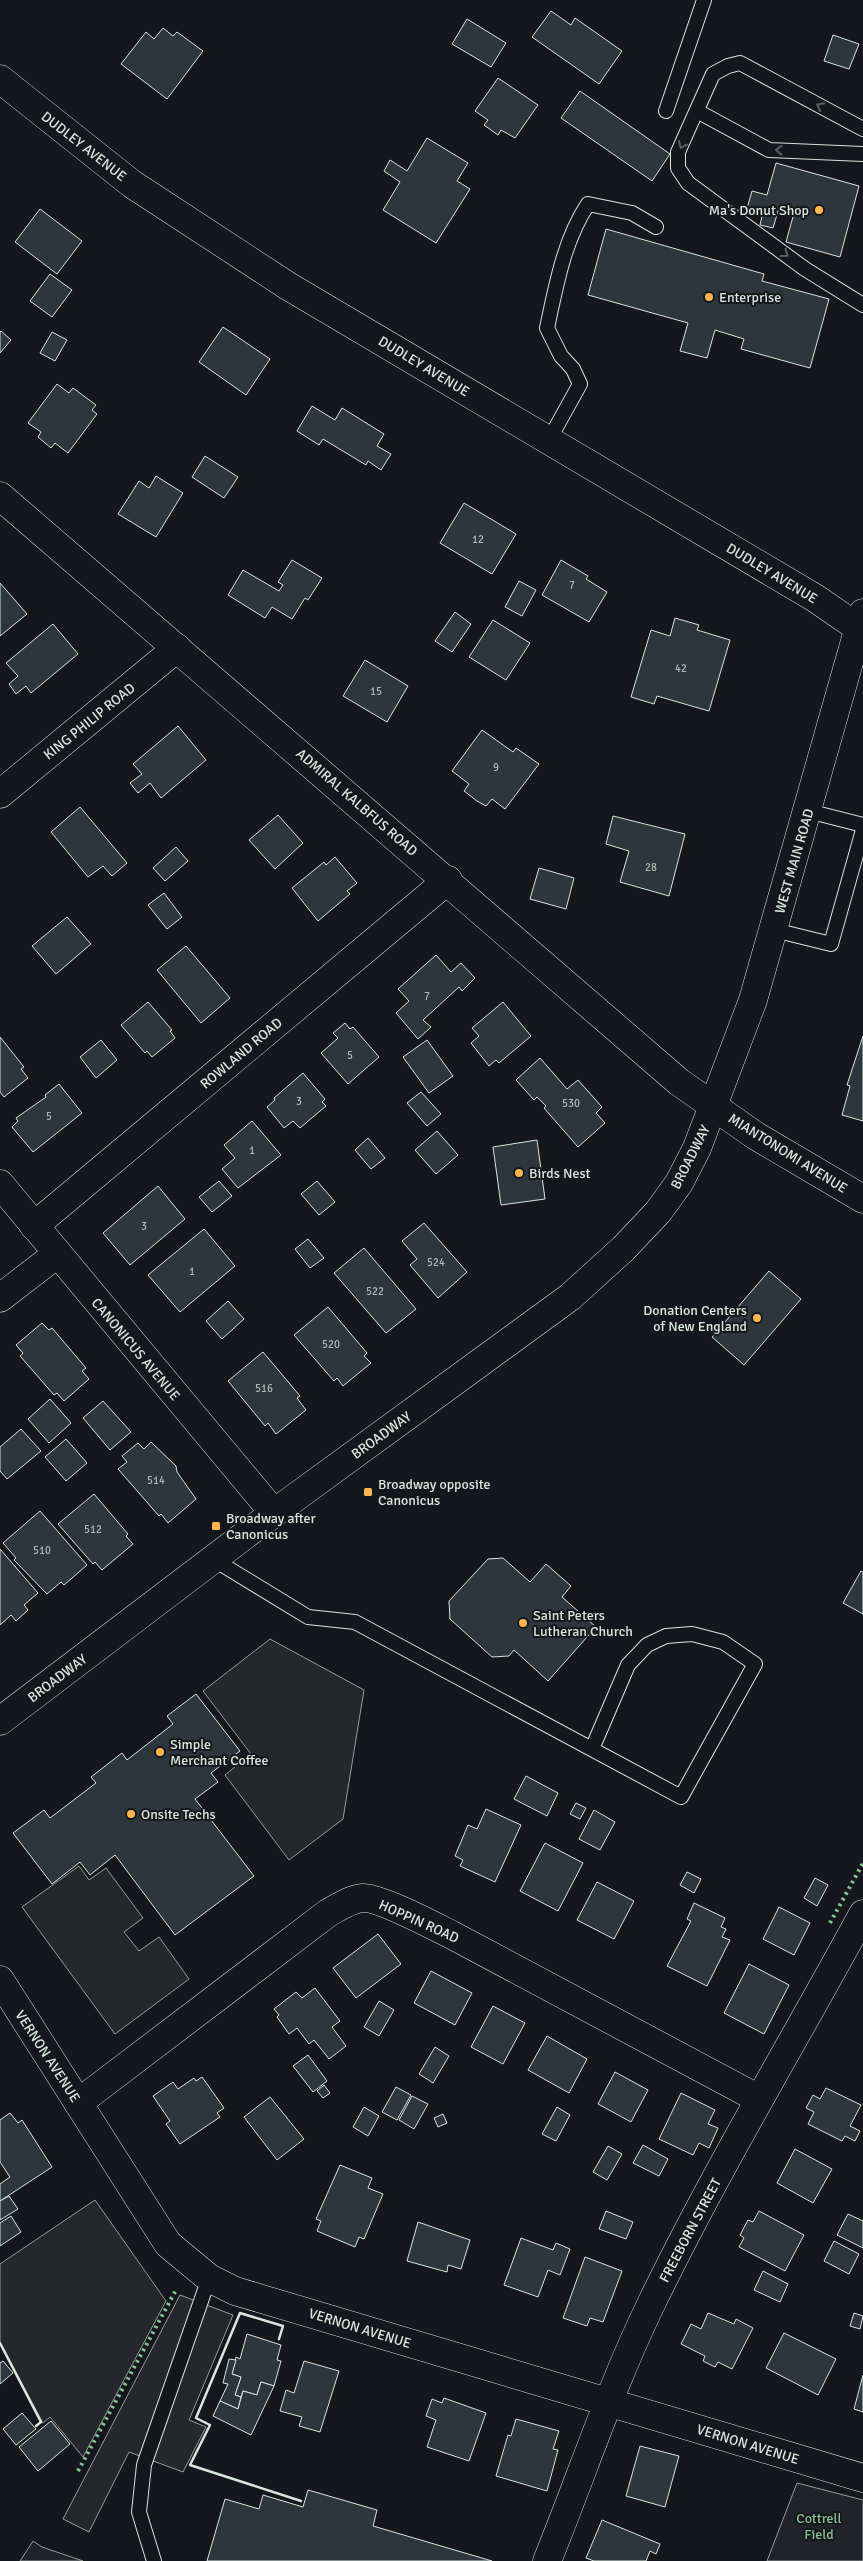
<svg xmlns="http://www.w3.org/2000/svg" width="863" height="2561" font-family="Signika,sans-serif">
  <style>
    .green { fill: #202428; stroke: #939e99 }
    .parking { fill: #24282b; stroke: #939e99 }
    .building { fill: #2c363c; stroke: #d8e6dc }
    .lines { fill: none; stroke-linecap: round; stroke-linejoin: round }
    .lane-casing { stroke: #d8e6dc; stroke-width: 16 }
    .street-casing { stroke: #d8e6dc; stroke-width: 29 }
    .secondary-casing { stroke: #d8e6dc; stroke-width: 29 }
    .primary-casing { stroke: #d8e6dc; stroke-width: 29 }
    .lane { stroke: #14181c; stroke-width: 14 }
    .street { stroke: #14181c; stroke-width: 28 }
    .secondary { stroke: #14181c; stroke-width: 28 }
    .primary { stroke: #14181c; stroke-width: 28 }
    .hedge { stroke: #8ac095; stroke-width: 4; stroke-dasharray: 2.5 4; stroke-linecap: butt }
    .wall { stroke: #d8e6dc; stroke-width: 2.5 }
    .oneway { stroke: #59605f }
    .poi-dot { fill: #ffb74d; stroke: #14181c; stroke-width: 2 }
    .labels { text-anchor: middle; stroke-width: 4; stroke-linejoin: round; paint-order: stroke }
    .number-label { font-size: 11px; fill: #adbab4 }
    .street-label { font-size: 14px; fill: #d8e6dc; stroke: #14181c }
    .poi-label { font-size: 14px; fill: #d8e6dc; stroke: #14181c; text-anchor: start }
    .park-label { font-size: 14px; fill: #8ac095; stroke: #14181c }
  </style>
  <rect width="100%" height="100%" fill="#14181c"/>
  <g class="green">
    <polygon points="797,2483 863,2500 863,2561 767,2561"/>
    <polygon points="33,2541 42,2547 83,2561 20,2561"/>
  </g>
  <g class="parking">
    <polygon points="270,1639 364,1690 343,1819 289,1860 225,1775 251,1754 203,1691"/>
    <polygon points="79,1866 89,1880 106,1868 143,1918 124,1932 139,1951 159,1937 189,1979 115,2034 22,1907"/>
    <polygon points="95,2200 166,2301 83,2457 50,2417 43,2423 0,2343 0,2264"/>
    <polygon points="180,2295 233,2315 189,2420 206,2427 183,2472 129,2452 89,2532 63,2519"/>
  </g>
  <g class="building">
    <polygon points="551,11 571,25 575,18 622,51 599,84 532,37"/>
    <polygon points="467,19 506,43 491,67 452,44"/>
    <polygon points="163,28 173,36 177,32 203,51 167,99 121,64 146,32 154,39"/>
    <polygon points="833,35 859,44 849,69 824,61"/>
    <polygon points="498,78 538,105 515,138 501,130 498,135 484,125 488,120 475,111"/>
    <polygon points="580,91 670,154 652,181 561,118"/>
    <polygon points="427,138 468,163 457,181 470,189 436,243 383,210 400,182 384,171 390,160 407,171"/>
    <polygon points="776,163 859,186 840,257 786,242 794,213 779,208 773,228 760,225 762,216 746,212 752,191 767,195"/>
    <polygon points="40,209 82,241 57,274 15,242"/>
    <polygon points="606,229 764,274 762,281 829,299 810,368 741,349 744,339 715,330 707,358 680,351 688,323 588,295"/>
    <polygon points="50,274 72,290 52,317 30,301"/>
    <polygon points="223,327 270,359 246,395 199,362"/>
    <polygon points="1,331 11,340 0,353 0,332"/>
    <polygon points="52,332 67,340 55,361 40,353"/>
    <polygon points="57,384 69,393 73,388 96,405 92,410 97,414 68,453 55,443 51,448 38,437 41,432 28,423"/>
    <polygon points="312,406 335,420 342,408 384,434 377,446 391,454 381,470 368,461 366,465 323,439 319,445 297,431"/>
    <polygon points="205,456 238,477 224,498 192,477"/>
    <polygon points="156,476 183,493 156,537 118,514 139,481 149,488"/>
    <polygon points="464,503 516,534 492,574 440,543"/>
    <polygon points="292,560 322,578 308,600 305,598 292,619 272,607 265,618 228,595 243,570 279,591 283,585 278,582"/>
    <polygon points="561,560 588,576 586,579 607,592 589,622 542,595"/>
    <polygon points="519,581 536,590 522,616 505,607"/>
    <polygon points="0,583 27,614 0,636"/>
    <polygon points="455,612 471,624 452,652 435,641"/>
    <polygon points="675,618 699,625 697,630 730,640 709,711 657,696 654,704 631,697 651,630 670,636"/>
    <polygon points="493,620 530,643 506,680 469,657"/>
    <polygon points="53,624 78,654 31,693 26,686 16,694 9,684 18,676 6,663"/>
    <polygon points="365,660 408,686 387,722 343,696"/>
    <polygon points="178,726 206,760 161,798 150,783 138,793 130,783 142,774 133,764"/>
    <polygon points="482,730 513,752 516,748 539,764 505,809 492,799 486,806 477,801 464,791 469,784 452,771"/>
    <polygon points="80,807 127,863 112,876 103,866 88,877 51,832"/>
    <polygon points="278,815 303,843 275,869 249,840"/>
    <polygon points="613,816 685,834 669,896 620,882 629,851 606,844"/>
    <polygon points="176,847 188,861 165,881 153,868"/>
    <polygon points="335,857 357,883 347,891 350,894 318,921 292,888 324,862 326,865"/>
    <polygon points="539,868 574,878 566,909 530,899"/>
    <polygon points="164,893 182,917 167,929 148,905"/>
    <polygon points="67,917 91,944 56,974 32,946"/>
    <polygon points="186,946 230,998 201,1023 157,970"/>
    <polygon points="436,955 451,972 461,963 475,978 462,991 459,987 423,1020 431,1027 418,1039 396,1013 409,1001 398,989"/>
    <polygon points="148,1002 172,1030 170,1031 175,1038 152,1057 147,1051 145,1053 121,1025"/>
    <polygon points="503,1002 531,1036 499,1063 496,1060 489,1066 471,1043 479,1036 472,1028"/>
    <polygon points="345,1023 350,1029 353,1027 379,1057 348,1084 321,1053 338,1038 333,1033"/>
    <polygon points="863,1036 863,1121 842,1115 850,1086 847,1085"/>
    <polygon points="0,1037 24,1067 21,1069 28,1078 4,1097 0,1092"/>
    <polygon points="101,1040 117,1060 96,1078 80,1057"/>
    <polygon points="427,1040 453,1076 429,1093 403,1057"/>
    <polygon points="540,1058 567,1089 578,1080 602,1107 596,1113 605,1123 578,1147 544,1108 546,1106 537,1097 534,1100 516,1080"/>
    <polygon points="303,1073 325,1099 322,1102 326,1106 300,1128 293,1121 284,1128 267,1107 275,1100 274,1098"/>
    <polygon points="59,1084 82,1113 33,1152 12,1127 18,1121 16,1118 46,1097 45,1095"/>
    <polygon points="421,1092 441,1114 427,1126 407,1103"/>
    <polygon points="252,1121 281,1155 238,1188 222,1169 235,1158 224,1145"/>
    <polygon points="437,1131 458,1155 436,1174 415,1150"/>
    <polygon points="368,1138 385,1158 371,1169 355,1150"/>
    <polygon points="537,1140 545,1199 501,1205 493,1147"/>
    <polygon points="219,1181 232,1196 212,1212 199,1197"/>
    <polygon points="317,1181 335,1202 319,1215 301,1194"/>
    <polygon points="158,1186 185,1219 130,1265 103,1233"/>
    <polygon points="424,1223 467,1272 438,1298 410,1265 417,1259 402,1241"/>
    <polygon points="204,1229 235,1266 180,1312 148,1275"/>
    <polygon points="308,1239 324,1258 310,1268 295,1249"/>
    <polygon points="364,1248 416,1309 386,1333 334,1273"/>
    <polygon points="769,1271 801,1299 744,1365 712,1337"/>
    <polygon points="228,1301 244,1319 222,1339 206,1321"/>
    <polygon points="328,1307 367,1353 364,1356 371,1363 343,1386 337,1378 334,1381 294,1335"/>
    <polygon points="42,1323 49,1330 52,1328 86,1368 82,1371 89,1379 64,1401 57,1393 54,1395 20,1356 23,1353 16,1345"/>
    <polygon points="263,1352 300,1396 297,1398 306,1410 276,1434 268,1423 265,1426 228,1381"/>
    <polygon points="50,1399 71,1423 49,1443 28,1419"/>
    <polygon points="103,1401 131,1432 110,1450 83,1418"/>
    <polygon points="21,1429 41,1451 7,1479 0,1471 0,1447"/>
    <polygon points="66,1439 87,1463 66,1481 45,1457"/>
    <polygon points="151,1442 176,1466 177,1472 196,1499 168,1523 161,1514 159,1516 118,1469 127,1462 122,1456 138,1443 144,1449"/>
    <polygon points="94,1494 128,1534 126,1536 133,1544 102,1570 95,1562 93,1564 58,1524"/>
    <polygon points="40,1511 87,1565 64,1585 61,1582 47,1594 14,1560 16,1558 3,1543"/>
    <polygon points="0,1549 38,1593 24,1605 28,1610 16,1621 11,1615 0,1625"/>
    <polygon points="503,1558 530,1582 546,1564 571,1586 562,1597 596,1627 548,1681 514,1650 509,1656 492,1657 450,1619 449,1601 488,1559"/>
    <polygon points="861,1571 863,1572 863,1614 843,1603"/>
    <polygon points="196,1694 240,1751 211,1773 218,1782 195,1799 254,1876 175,1935 115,1855 90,1875 80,1862 52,1884 13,1833 44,1810 50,1818 96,1783 91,1777 122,1753 127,1760 173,1724 167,1716"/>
    <polygon points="526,1776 558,1793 547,1816 514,1799"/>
    <polygon points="576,1803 586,1808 580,1819 570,1814"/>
    <polygon points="486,1809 521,1825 495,1882 460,1866 463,1860 455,1856 468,1825 477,1829"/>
    <polygon points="594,1810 615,1822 600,1850 579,1839"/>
    <polygon points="545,1843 583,1863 558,1911 520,1891"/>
    <polygon points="687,1872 701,1879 694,1893 680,1885"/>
    <polygon points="815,1878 828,1885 817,1906 804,1898"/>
    <polygon points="597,1882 634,1901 614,1939 577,1920"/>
    <polygon points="694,1903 725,1918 721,1927 726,1929 722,1937 730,1940 707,1986 667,1966 691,1921 687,1919"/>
    <polygon points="779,1907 810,1923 794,1955 763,1939"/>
    <polygon points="378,1934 401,1964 356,1998 333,1968"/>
    <polygon points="749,1964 789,1985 764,2034 724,2013"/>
    <polygon points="431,1971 472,1993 455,2025 414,2003"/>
    <polygon points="315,1988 340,2021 332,2027 346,2046 329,2059 314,2040 309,2044 297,2028 289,2034 277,2017 279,2015 274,2009 296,1992 302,1998"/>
    <polygon points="379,2001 394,2010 379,2036 364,2027"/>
    <polygon points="493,2006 525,2023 503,2064 471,2047"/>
    <polygon points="547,2036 587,2059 569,2093 528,2070"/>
    <polygon points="435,2047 449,2056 433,2083 419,2074"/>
    <polygon points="308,2055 327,2081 313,2092 293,2066"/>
    <polygon points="615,2072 648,2090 631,2122 598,2104"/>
    <polygon points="202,2077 224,2108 217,2113 220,2117 180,2144 166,2124 170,2121 153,2096 173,2082 178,2089 194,2078 196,2081"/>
    <polygon points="324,2085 330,2093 323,2098 317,2091"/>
    <polygon points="396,2087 411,2095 397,2120 382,2112"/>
    <polygon points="826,2088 861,2105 850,2126 860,2131 855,2141 845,2136 842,2141 808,2124 814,2112 806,2108 813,2095 820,2099"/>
    <polygon points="681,2093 715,2110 708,2124 718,2128 709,2148 699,2143 693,2155 659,2139"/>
    <polygon points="412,2096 428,2104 414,2129 399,2120"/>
    <polygon points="270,2097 304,2139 277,2160 244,2117"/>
    <polygon points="364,2107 379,2116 368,2136 353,2127"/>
    <polygon points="557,2107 570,2115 556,2141 542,2134"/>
    <polygon points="10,2113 18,2123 22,2120 52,2167 0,2201 0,2184 10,2177 0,2162 0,2120"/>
    <polygon points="443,2114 447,2123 438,2127 434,2118"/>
    <polygon points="643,2145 668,2159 659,2176 633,2163"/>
    <polygon points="608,2146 622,2154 607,2180 593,2172"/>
    <polygon points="795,2149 832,2169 813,2203 777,2183"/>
    <polygon points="340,2165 372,2178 368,2188 383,2194 364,2239 359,2237 355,2247 317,2231 321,2221 316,2219"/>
    <polygon points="9,2196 18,2209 0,2220 0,2201"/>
    <polygon points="606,2211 633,2222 626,2239 599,2229"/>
    <polygon points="759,2211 804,2235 785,2271 739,2247 744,2238 740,2235 748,2220 753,2222"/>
    <polygon points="848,2214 863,2221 863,2248 837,2235"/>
    <polygon points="11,2216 21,2232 0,2246 0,2223"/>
    <polygon points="418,2222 470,2240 461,2269 448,2265 447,2272 407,2261"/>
    <polygon points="521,2238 553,2250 556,2243 570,2249 560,2275 548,2270 538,2297 504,2285"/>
    <polygon points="834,2241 859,2254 849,2274 824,2261"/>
    <polygon points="585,2257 622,2271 603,2322 590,2318 587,2326 563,2318"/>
    <polygon points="763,2271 788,2284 780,2302 754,2290"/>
    <polygon points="708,2313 734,2324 736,2319 753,2328 732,2369 718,2362 715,2367 703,2361 705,2356 681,2344 691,2324 701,2329"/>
    <polygon points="854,2313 863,2316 860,2329 850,2326"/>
    <polygon points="784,2333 836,2359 818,2395 766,2368"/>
    <polygon points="247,2334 281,2345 277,2360 281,2361 274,2386 261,2382 257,2395 243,2391 241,2397 235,2395 241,2377 232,2374 236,2357 240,2359"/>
    <polygon points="229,2359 236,2360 232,2374 241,2377 235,2395 241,2397 238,2409 220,2401 228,2384 223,2383"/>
    <polygon points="3,2361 13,2373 0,2384 0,2363"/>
    <polygon points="304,2361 339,2371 320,2432 299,2426 302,2417 280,2411 286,2390 294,2393"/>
    <polygon points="863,2375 863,2412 854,2409"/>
    <polygon points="261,2382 274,2386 251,2435 213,2416 220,2401 238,2409 243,2391 257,2395"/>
    <polygon points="444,2398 486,2413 469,2461 427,2447 436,2420 426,2416 432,2399 442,2403"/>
    <polygon points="22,2413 36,2429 16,2445 3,2429"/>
    <polygon points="516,2419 559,2431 553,2449 558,2450 547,2491 496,2476 508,2435 511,2436"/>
    <polygon points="51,2421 70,2444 38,2471 19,2447"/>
    <polygon points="640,2446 679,2456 665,2507 626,2496"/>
    <polygon points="308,2490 377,2510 373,2526 492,2561 207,2561 225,2499 259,2509 263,2495 303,2507"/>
    <polygon points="602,2520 660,2544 656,2554 650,2551 646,2561 594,2561 586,2558"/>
  </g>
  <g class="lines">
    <g class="lane-casing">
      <g id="lane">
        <polyline points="666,111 704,0"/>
        <polyline points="697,111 769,150 863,154"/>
        <polyline points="863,129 740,63 728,66 713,74 678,152 678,168 688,183 805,269 863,305"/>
        <path d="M549 440 580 384 573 369 561 356 547 328C556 286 564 240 588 204L632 213 656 227"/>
        <polyline points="808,811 863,825"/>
        <polyline points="774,930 831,944 863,830"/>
        <polyline points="213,1559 308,1617 355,1622 681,1797 755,1664 723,1642 692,1634 666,1636 647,1645 628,1665 592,1749"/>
        <polyline points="154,2561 139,2512 144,2465 209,2278"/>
      </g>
    </g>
    <g class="street-casing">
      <g id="street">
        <polyline points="0,79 132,184 288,286 815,598 863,631"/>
        <polyline points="0,794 177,648"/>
        <polyline points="0,1184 274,1513"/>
        <polyline points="34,1226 448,880"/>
        <polyline points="0,1298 57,1254"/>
        <polyline points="0,1980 168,2244 209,2278 235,2291 863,2478"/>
        <path d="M78 2103 328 1913C339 1907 350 1899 363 1898 379 1897 436 1927 452 1935L759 2099"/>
      </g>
    </g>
    <g class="secondary-casing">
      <g id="secondary">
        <polyline points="0,496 679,1082 756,1136 863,1199"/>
        <path d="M547 2561C582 2475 611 2386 652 2302 716 2170 793 2043 863 1914"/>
      </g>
    </g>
    <g class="primary-casing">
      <polyline id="primary" points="0,1721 274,1513 570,1297 623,1249 658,1212 679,1183 697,1148 753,1000 863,613"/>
    </g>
    <use href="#lane" class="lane"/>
    <use href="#street" class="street"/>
    <use href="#secondary" class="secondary"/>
    <use href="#primary" class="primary"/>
    <g class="hedge">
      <polyline points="830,1923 863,1863"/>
      <polyline points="78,2471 176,2290"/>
    </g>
    <g class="wall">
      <polyline points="279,2339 283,2326 240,2313 196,2418 210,2425 190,2465 301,2501"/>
      <polyline points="0,2343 41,2422 36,2426"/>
    </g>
  </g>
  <defs><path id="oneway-chevron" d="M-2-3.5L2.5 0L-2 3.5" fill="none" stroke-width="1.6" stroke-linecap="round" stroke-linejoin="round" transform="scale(1.25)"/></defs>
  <g class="oneway">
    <use href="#oneway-chevron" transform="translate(820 106) rotate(-152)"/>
    <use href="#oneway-chevron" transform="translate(682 145) rotate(114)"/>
    <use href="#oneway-chevron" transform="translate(779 150) rotate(-177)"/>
    <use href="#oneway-chevron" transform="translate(785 254) rotate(36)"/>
  </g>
  <g class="poi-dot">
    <circle cx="819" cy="210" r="5"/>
    <circle cx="709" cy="297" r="5"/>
    <circle cx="519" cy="1173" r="5"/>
    <circle cx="757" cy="1318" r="5"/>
    <rect x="363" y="1487" width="10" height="10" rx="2.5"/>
    <rect x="211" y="1521" width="10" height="10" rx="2.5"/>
    <circle cx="523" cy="1623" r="5"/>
    <circle cx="160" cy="1752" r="5"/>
    <circle cx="131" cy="1814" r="5"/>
  </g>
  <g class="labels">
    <g class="number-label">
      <text x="478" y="543">12</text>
      <text x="572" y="589">7</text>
      <text x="681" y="672">42</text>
      <text x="376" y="695">15</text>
      <text x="496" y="771">9</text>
      <text x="651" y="871">28</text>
      <text x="427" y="1000">7</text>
      <text x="350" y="1059">5</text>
      <text x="299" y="1105">3</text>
      <text x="571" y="1107">530</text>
      <text x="49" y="1120">5</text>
      <text x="252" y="1154">1</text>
      <text x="144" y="1230">3</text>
      <text x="436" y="1266">524</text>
      <text x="192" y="1275">1</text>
      <text x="375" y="1295">522</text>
      <text x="331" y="1348">520</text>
      <text x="264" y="1392">516</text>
      <text x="156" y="1484">514</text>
      <text x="93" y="1533">512</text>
      <text x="42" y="1554">510</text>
    </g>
    <g class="street-label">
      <text transform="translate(84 146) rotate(38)" y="5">DUDLEY AVENUE</text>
      <text transform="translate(424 366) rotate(31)" y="5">DUDLEY AVENUE</text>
      <text transform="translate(772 573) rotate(31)" y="5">DUDLEY AVENUE</text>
      <text transform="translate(89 721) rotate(-39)" y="5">KING PHILIP ROAD</text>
      <text transform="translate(357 802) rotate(41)" y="5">ADMIRAL KALBFUS ROAD</text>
      <text transform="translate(794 861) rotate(-74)" y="5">WEST MAIN ROAD</text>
      <text transform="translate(241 1053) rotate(-40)" y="5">ROWLAND ROAD</text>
      <text transform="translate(788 1153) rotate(32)" y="5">MIANTONOMI AVENUE</text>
      <text transform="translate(690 1157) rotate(-63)" y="5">BROADWAY</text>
      <text transform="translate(136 1349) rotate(50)" y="5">CANONICUS AVENUE</text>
      <text transform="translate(381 1435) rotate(-36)" y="5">BROADWAY</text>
      <text transform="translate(57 1678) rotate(-37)" y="5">BROADWAY</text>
      <text transform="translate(419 1921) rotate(24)" y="5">HOPPIN ROAD</text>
      <text transform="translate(48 2056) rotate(57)" y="5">VERNON AVENUE</text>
      <text transform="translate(690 2230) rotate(-62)" y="5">FREEBORN STREET</text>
      <text transform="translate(360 2328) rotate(17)" y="5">VERNON AVENUE</text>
      <text transform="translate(748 2444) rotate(17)" y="5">VERNON AVENUE</text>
    </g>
    <g class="poi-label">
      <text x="809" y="215" text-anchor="end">Ma's Donut Shop</text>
      <text x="719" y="302">Enterprise</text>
      <text x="529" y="1178">Birds Nest</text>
      <text x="747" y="1315" text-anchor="end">Donation Centers<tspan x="747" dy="16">of New England</tspan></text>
      <text x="378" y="1489">Broadway opposite<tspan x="378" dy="16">Canonicus</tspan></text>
      <text x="226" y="1523">Broadway after<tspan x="226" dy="16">Canonicus</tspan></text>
      <text x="533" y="1620">Saint Peters<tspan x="533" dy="16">Lutheran Church</tspan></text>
      <text x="170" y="1749">Simple<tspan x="170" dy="16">Merchant Coffee</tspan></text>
      <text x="141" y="1819">Onsite Techs</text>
    </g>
    <g class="park-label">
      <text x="819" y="2523">Cottrell<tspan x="819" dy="16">Field</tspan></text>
    </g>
  </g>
</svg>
